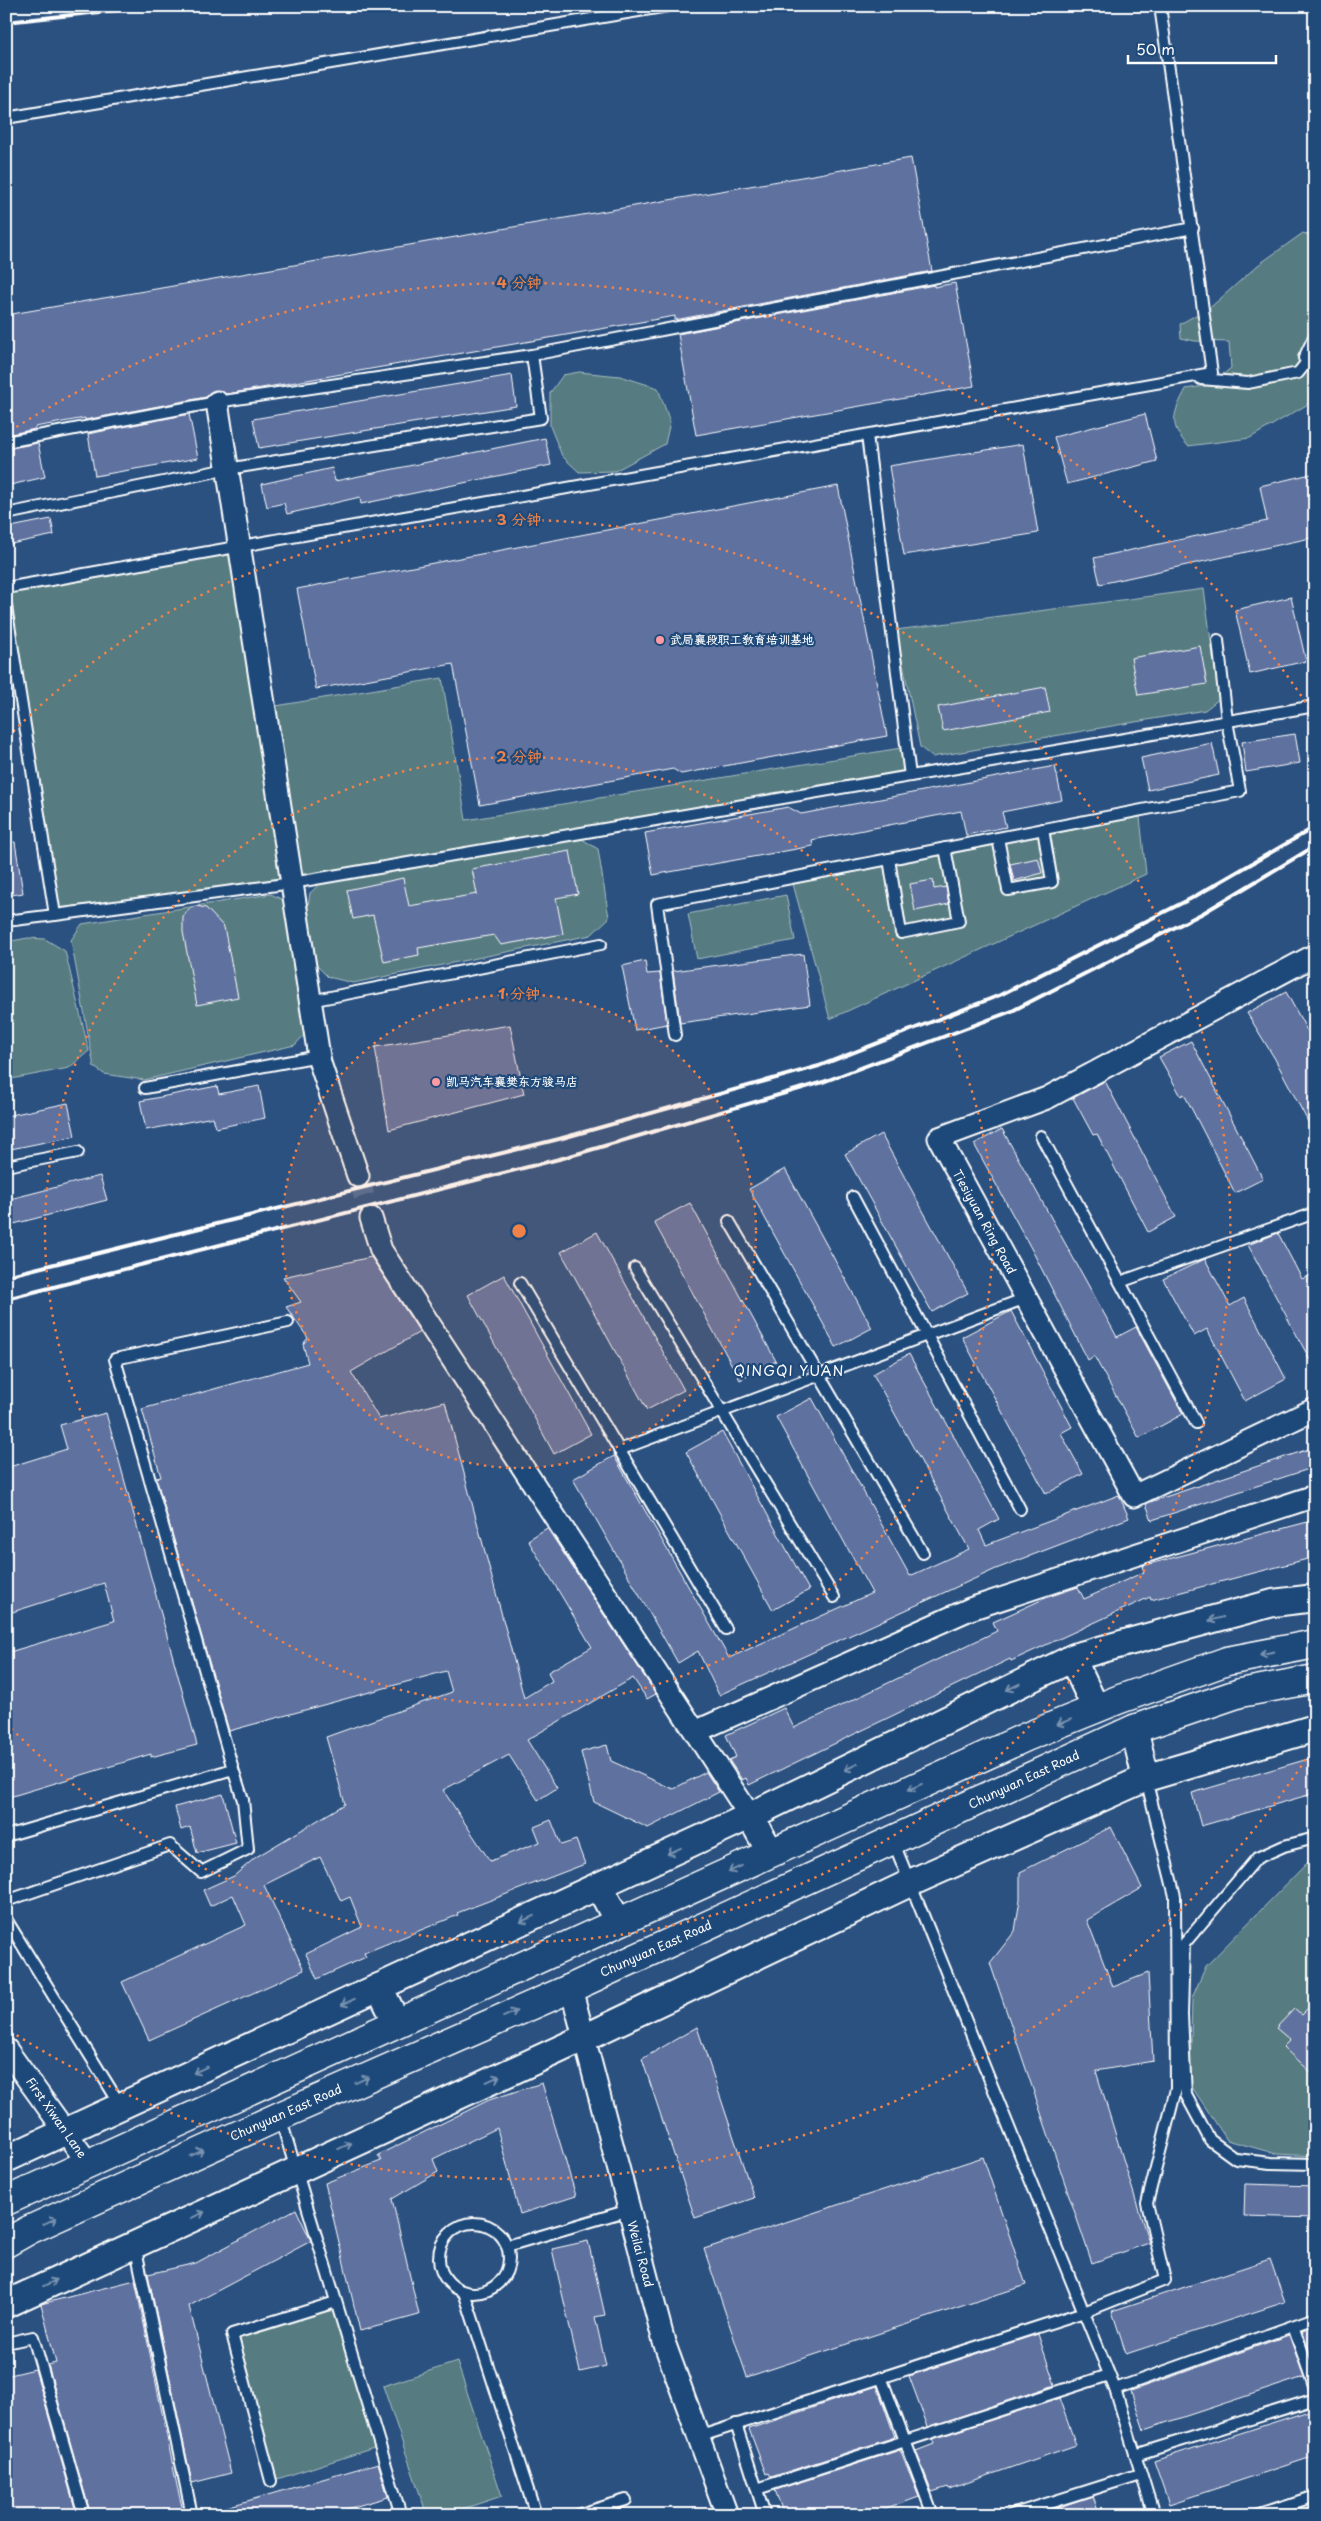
<svg xmlns="http://www.w3.org/2000/svg" width="1321" height="2521" font-family="'Playpen Sans','LXGW WenKai TC',sans-serif">
  <style>
    .green { fill: #567c81; stroke: #aabec0 }
    .building { fill: #5f719f; stroke: #fff }
    .lines { fill: none; stroke-linecap: round; stroke-linejoin: round }
    .minor-tunnel { stroke: #4b6b94; stroke-width: 21; stroke-dasharray: 21 11; stroke-linecap: butt }
    .service-casing { stroke: #fff; stroke-width: 14 }
    .minor-casing { stroke: #fff; stroke-width: 25 }
    .tertiary-casing { stroke: #fff; stroke-width: 30 }
    .primary-casing { stroke: #fff; stroke-width: 31 }
    .service { stroke: #1f4a7a; stroke-width: 10 }
    .minor { stroke: #1f4a7a; stroke-width: 21 }
    .tertiary { stroke: #1f4a7a; stroke-width: 26 }
    .primary { stroke: #1f4a7a; stroke-width: 28 }
    .rail { stroke: #fff; stroke-width: 4 }
    .oneway { stroke: #7992af }
    .ring { fill: none; stroke: #ee8249; stroke-width: 2.5; stroke-dasharray: 2.5 5 }
    .poi-dot { fill: #ff9aa2; stroke: #1f4a7a; stroke-width: 2 }
    .labels { text-anchor: middle; stroke-width: 4.5; stroke-linejoin: round; paint-order: stroke }
    .poi-label { font-size: 12px; font-weight: bold; fill: #fff; stroke: #1f4a7a; text-anchor: start }
    .street-label { font-size: 12px; fill: #fff; stroke: #1f4a7a }
    .neighbourhood-label { font-size: 14px; letter-spacing: 1px; fill: #fff; stroke: #1f4a7a }
    .centre { fill: #ee8249; stroke: #1f4a7a; stroke-width: 2.5 }
    .ring-label { font-size: 15px; text-anchor: middle; font-weight: bold; fill: #ee8249; stroke: #1f4a7a; stroke-width: 4.5; stroke-linejoin: round; paint-order: stroke }
  </style>
  <rect width="100%" height="100%" fill="#2b5181"/>
  <filter id="ink" filterUnits="userSpaceOnUse"><feTurbulence type="fractalNoise" baseFrequency=".02" numOctaves="2"/><feDisplacementMap in="SourceGraphic" scale="10" xChannelSelector="R" yChannelSelector="G"/><feConvolveMatrix kernelMatrix="1 2 1 2 8 2 1 2 1" color-interpolation-filters="sRGB"/></filter>
  <g filter="url(#ink)">
    <g class="green">
      <path d="M1303 233 1315 237V400L1250 438 1188 446C1168 424 1173 414 1186 389L1210 385 1231 368 1229 342 1195 341 1181 338 1180 324 1212 306 1258 265Z"/>
      <polygon points="579,372 620,376 658,388 670,422 665,444 615,471 579,472 562,456 550,426 550,393 563,375"/>
      <polygon points="239,545 264,708 442,678 466,820 907,747 910,776 421,860 55,915 6,606 6,588"/>
      <polygon points="1204,589 1219,699 1205,710 932,757 920,747 896,630"/>
      <polygon points="1140,817 1146,874 830,1019 793,884"/>
      <polygon points="582,839 598,849 609,918 591,935 353,983 328,977 317,966 306,918 310,893 322,882"/>
      <polygon points="271,894 283,900 305,1034 295,1045 144,1080 104,1074 94,1067 71,940 82,924"/>
      <polygon points="786,895 795,940 697,959 688,914"/>
      <polygon points="28,938 45,939 65,951 89,1051 69,1068 6,1080 6,942"/>
      <polygon points="1315,1855 1315,2156 1277,2154 1227,2140 1190,2084 1192,1998 1206,1966"/>
      <polygon points="336,2302 380,2446 271,2481 232,2334"/>
      <polygon points="457,2362 502,2496 444,2515 427,2515 383,2386"/>
    </g>
    <g class="building">
      <polygon points="911,158 932,271 675,320 675,316 227,394 215,390 206,397 85,420 85,418 35,427 35,429 6,435 6,315"/>
      <polygon points="955,283 974,386 696,435 678,334 934,285 934,287"/>
      <polygon points="512,375 516,406 259,448 253,419"/>
      <polygon points="189,414 198,458 95,476 88,434"/>
      <polygon points="1145,414 1157,461 1067,484 1054,437"/>
      <polygon points="545,438 551,465 361,504 360,497 287,514 284,503 267,507 262,484 332,468 335,481"/>
      <polygon points="38,443 45,477 6,486 6,449"/>
      <polygon points="1023,444 1038,533 904,555 889,466"/>
      <polygon points="1315,473 1315,537 1100,584 1094,558 1267,521 1260,486"/>
      <polygon points="838,486 887,736 681,774 673,769 480,805 453,664 316,689 297,589"/>
      <polygon points="51,519 54,535 6,545 6,528"/>
      <polygon points="1291,597 1306,661 1250,674 1235,610"/>
      <polygon points="1200,646 1207,684 1138,695 1131,658"/>
      <polygon points="1045,687 1050,712 943,731 938,707"/>
      <polygon points="1295,734 1300,763 1246,772 1242,742"/>
      <polygon points="1212,743 1219,775 1148,790 1141,758"/>
      <polygon points="1055,766 1062,800 1002,812 1006,827 966,835 961,811 812,840 813,846 653,875 645,833 788,807 801,814"/>
      <polygon points="6,842 15,842 23,893 6,896"/>
      <polygon points="570,851 578,894 556,898 563,934 501,945 494,935 418,948 419,955 384,962 373,915 353,919 347,890 403,878 409,906 477,894 472,869"/>
      <polygon points="1038,858 1042,873 1014,881 1010,864"/>
      <polygon points="933,880 934,889 946,887 949,904 915,911 910,884"/>
      <polygon points="196,906 206,908 224,927 238,997 197,1005 183,932 183,917 189,909"/>
      <polygon points="803,954 810,1005 680,1023 673,971"/>
      <polygon points="645,961 647,974 660,973 667,1024 635,1030 622,966"/>
      <polygon points="1286,992 1315,1045 1315,1135 1275,1059 1247,1013"/>
      <polygon points="510,1025 524,1094 389,1130 375,1047"/>
      <polygon points="1191,1041 1263,1179 1235,1193 1184,1094 1181,1096 1159,1057"/>
      <polygon points="1105,1081 1176,1217 1148,1232 1097,1134 1093,1135 1073,1098"/>
      <polygon points="217,1086 219,1094 259,1086 265,1118 216,1128 213,1117 146,1130 140,1101"/>
      <polygon points="68,1103 75,1136 6,1150 6,1116"/>
      <polygon points="1002,1129 1117,1337 1136,1327 1183,1414 1139,1438 1094,1356 1088,1360 1032,1250 974,1144"/>
      <polygon points="881,1134 968,1293 932,1312 845,1154"/>
      <polygon points="785,1169 872,1328 836,1347 749,1189"/>
      <polygon points="100,1176 107,1200 6,1226 6,1200"/>
      <polygon points="690,1203 776,1361 740,1380 654,1222"/>
      <polygon points="597,1232 684,1390 647,1410 561,1252"/>
      <polygon points="1278,1233 1302,1279 1315,1273 1315,1369 1248,1245"/>
      <polygon points="371,1257 420,1332 351,1372 379,1419 445,1402 524,1698 552,1681 548,1672 592,1647 528,1540 547,1528 656,1694 647,1699 633,1678 527,1740 557,1788 538,1800 509,1755 443,1790 490,1861 540,1842 534,1827 551,1820 561,1845 576,1840 585,1864 457,1913 458,1915 364,1953 366,1957 317,1979 306,1954 362,1927 350,1897 341,1901 320,1857 264,1885 304,1970 149,2040 122,1982 246,1925 233,1895 210,1906 203,1890 234,1876 256,1857 345,1804 326,1737 452,1692 446,1671 229,1731 156,1478 161,1477 142,1409 308,1363 303,1344 308,1338 286,1307 301,1302 283,1277"/>
      <polygon points="1205,1259 1230,1306 1244,1298 1286,1379 1245,1401 1207,1329 1194,1336 1163,1279"/>
      <polygon points="504,1275 591,1434 554,1454 468,1295"/>
      <polygon points="1011,1311 1072,1427 1061,1433 1083,1474 1046,1494 962,1337"/>
      <polygon points="909,1354 999,1519 979,1530 986,1545 1119,1495 1129,1518 996,1569 719,1695 698,1651 678,1663 573,1479 614,1456 729,1658 872,1593 776,1417 812,1398 910,1576 969,1549 873,1374"/>
      <polygon points="106,1413 197,1745 151,1757 151,1754 6,1798 6,1653 114,1621 104,1583 6,1614 6,1468 67,1449 60,1425"/>
      <polygon points="722,1432 809,1590 773,1610 686,1452"/>
      <polygon points="1315,1447 1315,1467 1152,1520 1146,1504 1153,1501"/>
      <polygon points="1315,1520 1315,1557 1151,1600 1150,1597 1011,1661 1010,1659 749,1785 746,1778 742,1780 729,1760 736,1757 726,1735 784,1708 794,1728 997,1631 993,1622 1048,1597 1078,1587 1084,1599 1144,1572 1142,1566"/>
      <polygon points="607,1745 611,1761 673,1789 706,1772 719,1792 648,1828 594,1802 581,1752"/>
      <polygon points="1315,1757 1315,1793 1201,1826 1192,1793"/>
      <polygon points="223,1794 236,1843 197,1853 190,1827 181,1830 175,1807"/>
      <polygon points="1111,1827 1142,1888 1087,1920 1113,1987 1148,1973 1153,2061 1096,2071 1149,2243 1092,2263 990,1963 1015,1931 1020,1899 1020,1872"/>
      <polygon points="1315,2001 1315,2077 1283,2047 1290,2040 1276,2028 1294,2009 1301,2015"/>
      <polygon points="697,2027 754,2198 695,2218 642,2059"/>
      <polygon points="542,2083 576,2196 520,2214 497,2128 433,2159 438,2172 392,2199 419,2315 360,2331 325,2183 381,2161 378,2155 489,2100"/>
      <polygon points="983,2157 1026,2285 747,2377 704,2249"/>
      <polygon points="1245,2184 1315,2186 1315,2218 1244,2216"/>
      <polygon points="296,2209 311,2241 189,2306 231,2473 192,2483 148,2274 196,2263"/>
      <polygon points="588,2241 605,2315 595,2317 606,2366 580,2372 552,2249"/>
      <polygon points="1270,2259 1285,2302 1126,2354 1112,2311"/>
      <polygon points="135,2280 177,2486 184,2515 91,2515 48,2365 56,2363 41,2304"/>
      <polygon points="1315,2326 1315,2367 1302,2330"/>
      <polygon points="1038,2334 1055,2385 928,2427 909,2376"/>
      <polygon points="1289,2335 1304,2377 1144,2430 1131,2391"/>
      <polygon points="35,2369 77,2515 6,2515 6,2376"/>
      <polygon points="877,2386 895,2437 771,2477 769,2473 766,2474 749,2429"/>
      <polygon points="1059,2398 1076,2445 949,2489 948,2487 932,2492 916,2451 934,2444 932,2439"/>
      <polygon points="1315,2409 1315,2456 1169,2504 1154,2461"/>
      <polygon points="900,2450 919,2497 869,2515 784,2515 775,2490"/>
      <polygon points="378,2463 388,2497 326,2515 216,2515 216,2510"/>
      <polygon points="1092,2496 1099,2515 1035,2515"/>
    </g>
    <g class="lines">
      <polyline class="minor-tunnel" points="358,1176 371,1218"/>
      <g class="service-casing">
        <g id="service">
          <polyline points="6,118 668,6"/>
          <polyline points="532,355 1193,228"/>
          <polyline points="1304,358 1315,335"/>
          <polyline points="1201,379 1248,383 1298,373 1315,352"/>
          <polyline points="867,435 910,776"/>
          <polyline points="6,442 217,402 532,355 541,418 227,469 6,514"/>
          <polyline points="6,588 1212,373 1160,6"/>
          <polyline points="6,606 55,915 292,883 1315,706"/>
          <polyline points="998,838 1008,890 1052,882 1043,829"/>
          <polyline points="889,859 901,933 959,921 945,848"/>
          <polyline points="6,921 55,915"/>
          <polyline points="310,1001 601,944"/>
          <polyline points="675,1035 657,904 1240,791 1227,721 1218,640"/>
          <polyline points="145,1088 319,1056"/>
          <polyline points="1041,1136 1196,1423"/>
          <polyline points="6,1166 78,1152"/>
          <polyline points="853,1197 1020,1509"/>
          <polyline points="729,1221 923,1553"/>
          <polyline points="635,1268 834,1597"/>
          <polyline points="1120,1282 1315,1213"/>
          <polyline points="520,1283 726,1629"/>
          <polyline points="619,1450 1026,1298"/>
          <polyline points="6,1836 233,1769 115,1359 288,1322"/>
          <polyline points="1315,1838 1284,1846 1257,1858 1184,1944 1182,2015 1186,2095 1210,2140 1236,2159 1271,2163 1315,2164"/>
          <polyline points="893,1841 1115,2389 1315,2318"/>
          <polyline points="6,1901 170,1845 201,1872 248,1849 243,1800 233,1769"/>
          <polyline points="6,1919 121,2106"/>
          <polyline points="280,2117 401,2515"/>
          <circle cx="474" cy="2258" r="35"/>
          <polyline points="135,2245 192,2515"/>
          <polyline points="507,2246 629,2210"/>
          <polyline points="464,2292 536,2515"/>
          <polyline points="1293,2326 1315,2389"/>
          <polyline points="6,2343 33,2337 84,2515"/>
          <polyline points="881,2377 933,2515"/>
          <polyline points="1115,2389 1154,2515"/>
          <polyline points="736,2424 765,2515"/>
          <polyline points="698,2437 1084,2312 1165,2280 1147,2203 1176,2089 1175,1896 1146,1779"/>
          <polyline points="1135,2455 1315,2399"/>
          <polyline points="271,2481 232,2334 336,2302"/>
          <polyline points="757,2489 1109,2375"/>
          <polyline points="577,2515 626,2500"/>
          <polyline points="1011,2515 1141,2474"/>
          <polyline points="1257,2515 1315,2496"/>
        </g>
      </g>
      <g class="minor-casing">
        <g id="minor">
          <polyline points="217,402 320,1063 358,1176"/>
          <polyline points="1315,955 1047,1098 939,1138 1134,1496 1315,1409"/>
          <polyline points="371,1218 381,1250 750,1816"/>
          <polyline points="697,1731 970,1609 1315,1496"/>
          <polyline points="571,1988 664,2342 727,2515"/>
          <polyline points="6,2049 88,2163"/>
        </g>
      </g>
      <g class="tertiary-casing">
        <g id="tertiary">
          <polyline points="1072,1658 1096,1709"/>
          <polyline points="1134,1729 1146,1778"/>
          <polyline points="750,1816 771,1853"/>
          <polyline points="599,1886 618,1922"/>
          <polyline points="379,1987 397,2023"/>
          <polyline points="6,2159 750,1816 1077,1656 1273,1603 1315,1598"/>
          <polyline points="6,2304 584,2038 910,1883 1146,1778 1315,1728"/>
        </g>
      </g>
      <g class="primary-casing">
        <g id="primary">
          <polyline points="6,2201 1026,1737 1120,1699 1227,1661 1315,1644"/>
          <polyline points="6,2243 29,2230 280,2116 571,1988 1134,1729 1240,1693 1315,1679"/>
        </g>
      </g>
      <use href="#service" class="service"/>
      <use href="#minor" class="minor"/>
      <use href="#tertiary" class="tertiary"/>
      <use href="#primary" class="primary"/>
      <g class="rail">
        <polyline points="6,22 156,6"/>
        <polyline points="6,1276 559,1139 819,1066 1000,995 1192,898 1315,827"/>
        <polyline points="6,1299 563,1158 823,1082 1012,1011 1203,913 1315,846"/>
      </g>
    </g>
    <defs><path id="oneway-shaft" d="M-6 0H5M1.5-3L5.5 0L1.5 3" fill="none" stroke-width="1.6" stroke-linecap="round" stroke-linejoin="round" transform="scale(1.25)"/></defs>
    <g class="oneway">
      <use href="#oneway-shaft" transform="translate(1216 1619) rotate(165)"/>
      <use href="#oneway-shaft" transform="translate(1267 1653) rotate(168)"/>
      <use href="#oneway-shaft" transform="translate(1013 1687) rotate(154)"/>
      <use href="#oneway-shaft" transform="translate(1064 1722) rotate(159)"/>
      <use href="#oneway-shaft" transform="translate(851 1767) rotate(154)"/>
      <use href="#oneway-shaft" transform="translate(915 1787) rotate(156)"/>
      <use href="#oneway-shaft" transform="translate(674 1851) rotate(155)"/>
      <use href="#oneway-shaft" transform="translate(735 1869) rotate(155)"/>
      <use href="#oneway-shaft" transform="translate(527 1919) rotate(155)"/>
      <use href="#oneway-shaft" transform="translate(348 2002) rotate(155)"/>
      <use href="#oneway-shaft" transform="translate(510 2014) rotate(-24)"/>
      <use href="#oneway-shaft" transform="translate(200 2070) rotate(155)"/>
      <use href="#oneway-shaft" transform="translate(493 2079) rotate(-24)"/>
      <use href="#oneway-shaft" transform="translate(362 2080) rotate(-24)"/>
      <use href="#oneway-shaft" transform="translate(345 2146) rotate(-24)"/>
      <use href="#oneway-shaft" transform="translate(197 2153) rotate(-25)"/>
      <use href="#oneway-shaft" transform="translate(198 2215) rotate(-25)"/>
      <use href="#oneway-shaft" transform="translate(50 2221) rotate(-25)"/>
      <use href="#oneway-shaft" transform="translate(50 2283) rotate(-25)"/>
    </g>
  </g>
  <circle cx="519" cy="1231" r="237" fill="#ee8249" fill-opacity=".12"/>
  <g class="ring">
    <circle cx="519" cy="1231" r="237"/>
    <circle cx="519" cy="1231" r="474"/>
    <path d="M8 737A711 711 0 1 1 8 1725"/>
    <path d="M1314 1747A948 948 0 0 1 10 2031M10 431A948 948 0 0 1 1314 715"/>
  </g>
  <g class="poi-dot">
    <circle cx="660" cy="640" r="5"/>
    <circle cx="436" cy="1082" r="5"/>
  </g>
  <g class="labels">
    <g class="poi-label">
      <text x="670" y="644">武局襄段职工教育培训基地</text>
      <text x="446" y="1086">凯马汽车襄樊东方骏马店</text>
    </g>
    <g class="street-label">
      <text transform="translate(984 1222) rotate(61)" y="4">Tiesiyuan Ring Road</text>
      <text transform="translate(1024 1780) rotate(-25)" y="4">Chunyuan East Road</text>
      <text transform="translate(656 1949) rotate(-24)" y="4">Chunyuan East Road</text>
      <text transform="translate(286 2113) rotate(-24)" y="4">Chunyuan East Road</text>
      <text transform="translate(56 2118) rotate(55)" y="4">First Xiwan Lane</text>
      <text transform="translate(640 2254) rotate(75)" y="4">Weilai Road</text>
    </g>
    <g class="neighbourhood-label">
      <text x="789" y="1376">QINGQI YUAN</text>
    </g>
  </g>
  <circle cx="519" cy="1231" r="8" class="centre"/>
  <g class="ring-label">
    <text x="519" y="288">4 分钟</text>
    <text x="519" y="525">3 分钟</text>
    <text x="519" y="762">2 分钟</text>
    <text x="519" y="999">1 分钟</text>
  </g>
  <rect width="1321" height="2521" fill="none" stroke="#1f4a7a" stroke-width="25"/>
  <rect x="12" y="12" width="1296" height="2496" fill="none" stroke="#fff" stroke-width="2" filter="url(#ink)"/>
  <path d="M1128 55v8h148v-8" fill="none" stroke="#ffffff" stroke-width="2.5"/>
  <text x="1136" y="55" font-size="15" fill="#ffffff" stroke="#1f4a7a" stroke-width="4" paint-order="stroke">50 m</text>
</svg>
